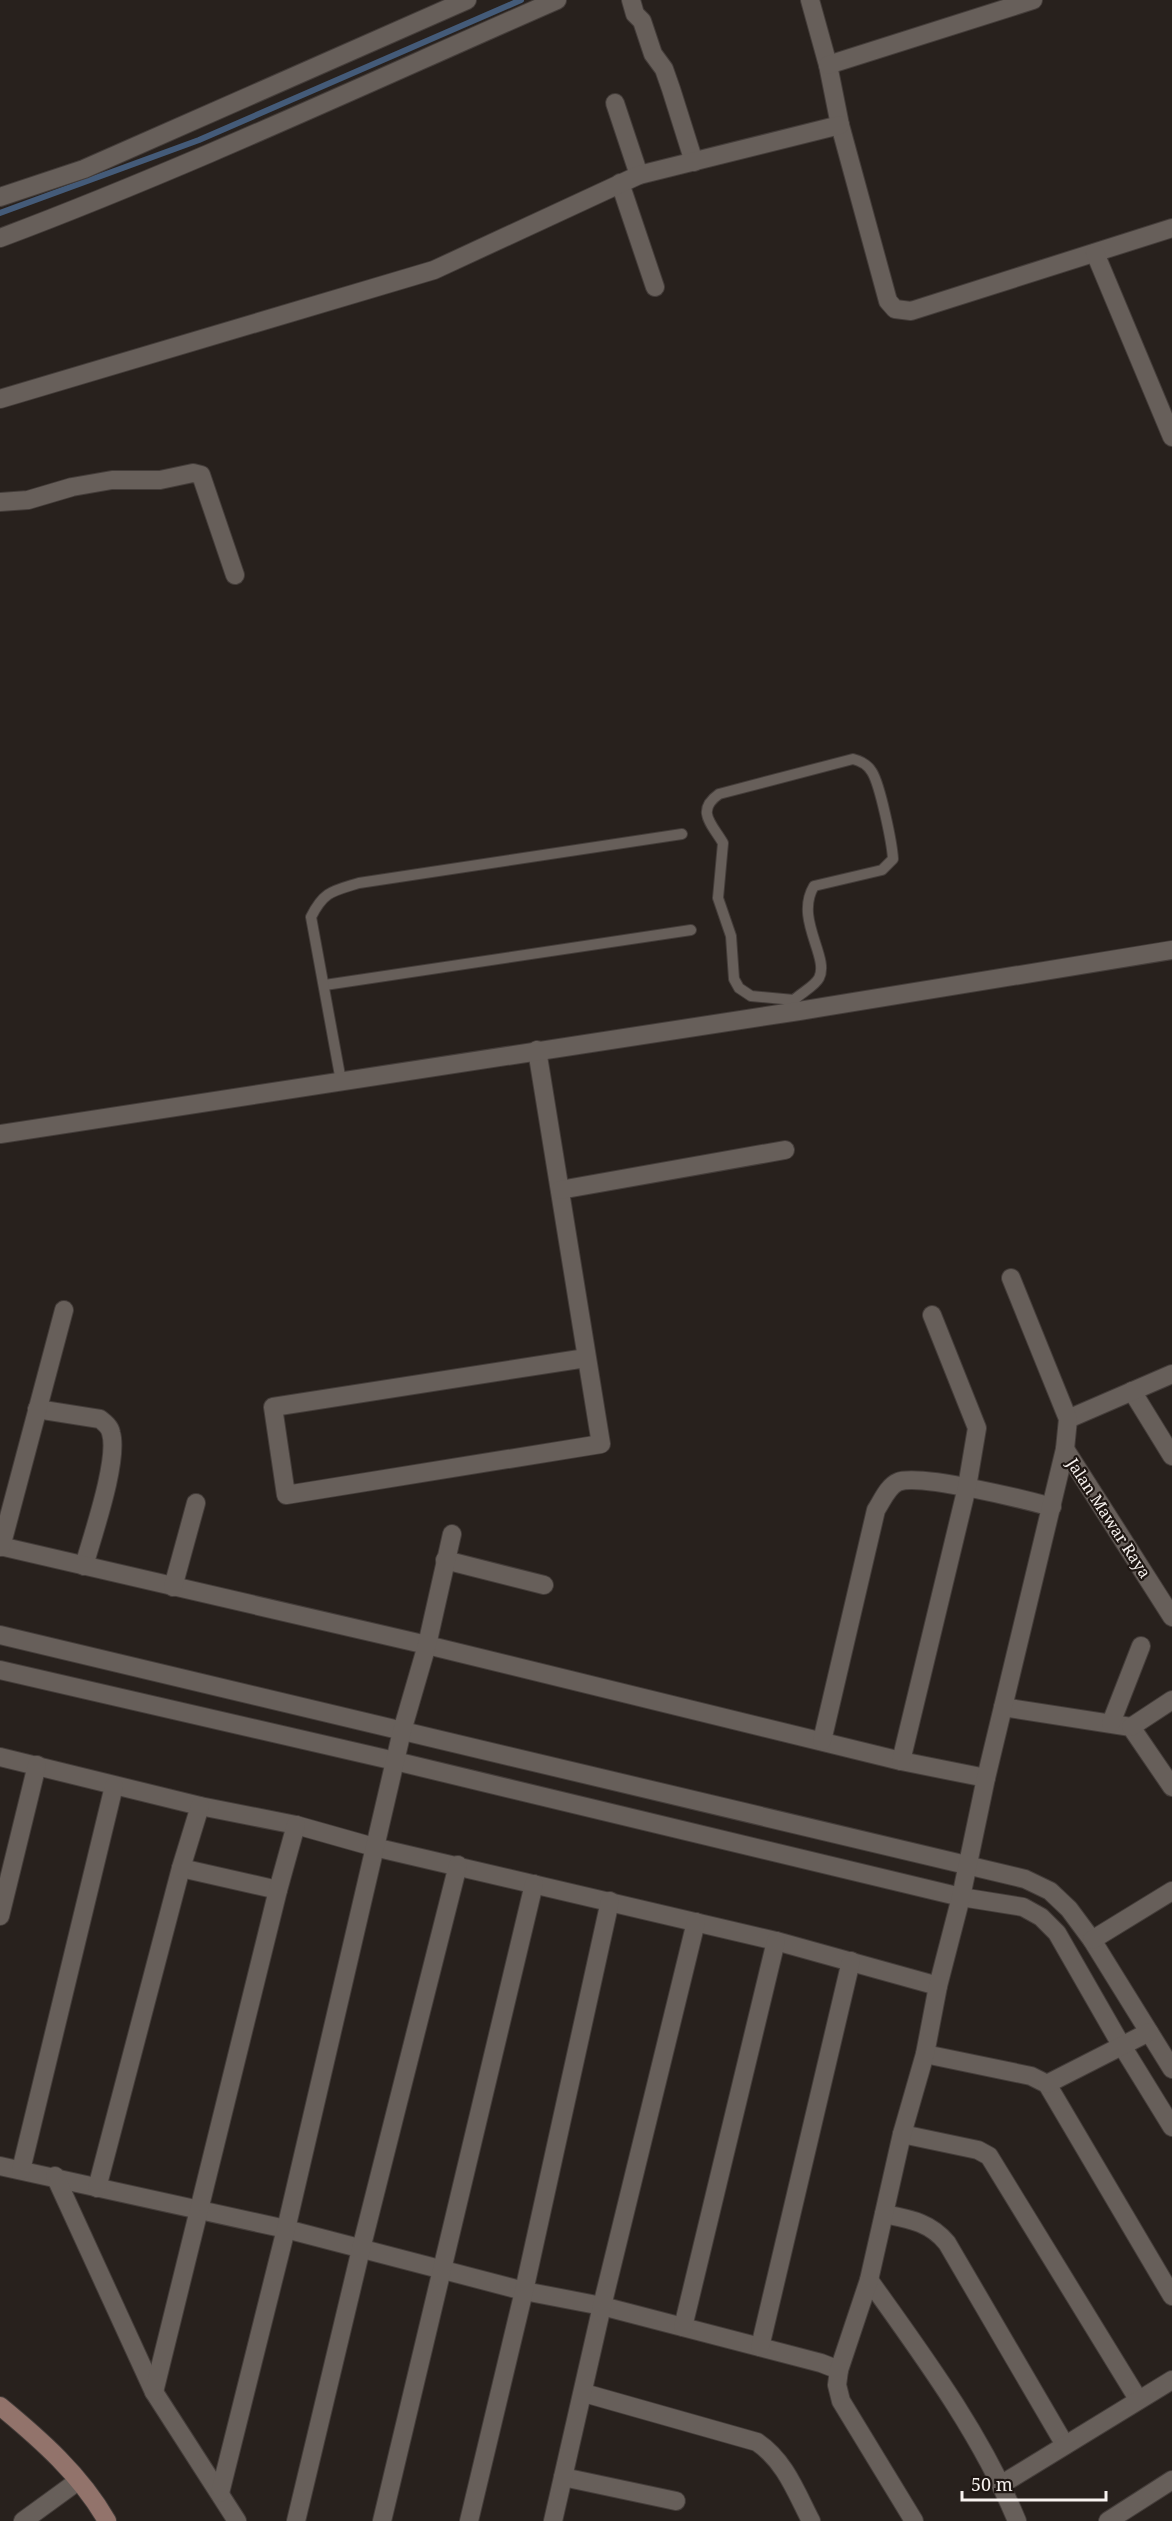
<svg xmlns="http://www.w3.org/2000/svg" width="1172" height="2521" font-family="'Noto Serif',serif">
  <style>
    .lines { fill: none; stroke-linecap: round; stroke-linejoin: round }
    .stream { stroke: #445b79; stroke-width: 6 }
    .lane-casing { stroke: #443d3a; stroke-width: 12 }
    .street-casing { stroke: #443d3a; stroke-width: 20 }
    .secondary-casing { stroke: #443d3a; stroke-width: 20 }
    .lane { stroke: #675f5a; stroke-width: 10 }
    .street { stroke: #675f5a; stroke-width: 18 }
    .secondary { stroke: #92736b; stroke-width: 18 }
    .labels { text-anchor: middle; stroke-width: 4.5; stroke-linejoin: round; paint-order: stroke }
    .street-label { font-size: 16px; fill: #f7f2ef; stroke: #1f1713 }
  </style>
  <rect width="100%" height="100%" fill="#28211d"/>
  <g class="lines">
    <polyline class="stream" points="0,213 199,140 521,0"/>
    <g class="lane-casing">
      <g id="lane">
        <path d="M853 759C861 761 868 765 872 772 880 785 892 842 893 859L882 870 814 886C794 919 830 957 819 978 815 986 801 993 794 1000L751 996 739 988 734 979 731 936 718 898 723 843C712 824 695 811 719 794Z"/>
        <polyline points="325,985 691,930"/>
        <path d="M341 1081 311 917C324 891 333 891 359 883L682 834"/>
      </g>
    </g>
    <g class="street-casing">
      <g id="street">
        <polyline points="631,0 635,14 642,21 653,54 664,69 671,89 694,162"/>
        <polyline points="810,0 828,65 840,125 888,301 895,309 911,311 1172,228"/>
        <polyline points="828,65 1033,0"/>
        <polyline points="615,103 639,175"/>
        <polyline points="620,183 655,287"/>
        <polyline points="0,197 84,169 467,0"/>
        <path d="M0 238C189 167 372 81 557 0"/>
        <polyline points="1095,253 1172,437"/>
        <polyline points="0,399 434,270 639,175 840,125"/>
        <polyline points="0,502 28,500 72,487 112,480 160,480 193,473 201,475 235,575"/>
        <polyline points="537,1050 601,1444 286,1495 273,1407 586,1358"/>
        <polyline points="0,1134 799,1011 1172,950"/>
        <polyline points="560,1190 785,1150"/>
        <polyline points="1132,1391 1172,1456"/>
        <path d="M37 1409 100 1419C105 1423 110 1427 111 1433 119 1460 92 1537 84 1566"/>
        <polyline points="1068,1419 1172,1374"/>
        <polyline points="1065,1449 1172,1617"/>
        <polyline points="0,1546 427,1645 901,1761 986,1778"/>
        <polyline points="1,1547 64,1310"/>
        <polyline points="445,1560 544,1585"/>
        <polyline points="173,1587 196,1503"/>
        <polyline points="0,1635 1025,1879 1050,1891 1069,1909 1092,1940 1172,2069"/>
        <polyline points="0,1670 395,1761 961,1897 1023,1907 1041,1917 1057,1933 1116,2036 1172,2127"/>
        <polyline points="1003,1707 1131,1727 1172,1787"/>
        <polyline points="1111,1723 1141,1646"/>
        <polyline points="1131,1727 1172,1700"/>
        <path d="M822 1741 876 1510C882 1501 888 1486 898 1482 919 1473 1026 1500 1052 1507"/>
        <polyline points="0,1757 200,1806 296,1825 374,1847 776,1941 938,1986"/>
        <polyline points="901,1761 967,1487 977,1428 932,1315"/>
        <polyline points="181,1868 278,1890"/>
        <polyline points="0,1916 37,1765"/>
        <polyline points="1092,1940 1172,1891"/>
        <polyline points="925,2054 1031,2076 1047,2084 1172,2296"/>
        <polyline points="1047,2084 1149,2032"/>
        <polyline points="902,2134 978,2150 989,2156 1138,2399"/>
        <polyline points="0,2166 286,2229 524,2291 602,2306 821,2363 839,2370"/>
        <polyline points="21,2170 114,1786"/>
        <polyline points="55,2176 154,2392 237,2521"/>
        <polyline points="97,2188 181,1868 200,1806"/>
        <path d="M884 2214C909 2219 930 2222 947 2243L1065 2445"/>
        <path d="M869 2280C924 2357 981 2434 1017 2521"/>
        <polyline points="683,2327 776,1941"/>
        <polyline points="760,2347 851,1961"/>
        <polyline points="154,2392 278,1890 296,1825"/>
        <path d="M584 2393 757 2442C785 2461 796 2492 811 2521"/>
        <polyline points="563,2477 676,2501"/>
        <polyline points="1002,2484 1172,2380"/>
        <polyline points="220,2493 286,2229 402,1731 427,1645 452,1534"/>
        <polyline points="23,2521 78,2481"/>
        <polyline points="296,2521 361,2249 458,1865"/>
        <polyline points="382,2521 534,1884"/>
        <polyline points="469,2521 524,2291 610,1901"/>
        <polyline points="553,2521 602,2306 696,1922"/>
        <polyline points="914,2521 841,2401 837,2385 839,2370 869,2280 902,2134 925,2054 938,1986 961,1897 986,1778 1065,1449 1068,1419 1011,1278"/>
        <polyline points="1108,2521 1172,2480"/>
      </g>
    </g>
    <g class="secondary-casing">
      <path id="secondary" d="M0 2406C40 2439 81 2475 107 2521"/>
    </g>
    <use href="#lane" class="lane"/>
    <use href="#street" class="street"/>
    <use href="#secondary" class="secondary"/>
  </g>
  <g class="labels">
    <g class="street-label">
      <text transform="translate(1109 1518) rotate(57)" y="6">Jalan Mawar Raya</text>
    </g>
  </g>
  <path d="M962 2491v9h144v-9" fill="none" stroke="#f7f2ef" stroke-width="3"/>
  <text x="971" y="2491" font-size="18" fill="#f7f2ef" stroke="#1f1713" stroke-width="4.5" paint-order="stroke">50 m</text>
</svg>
